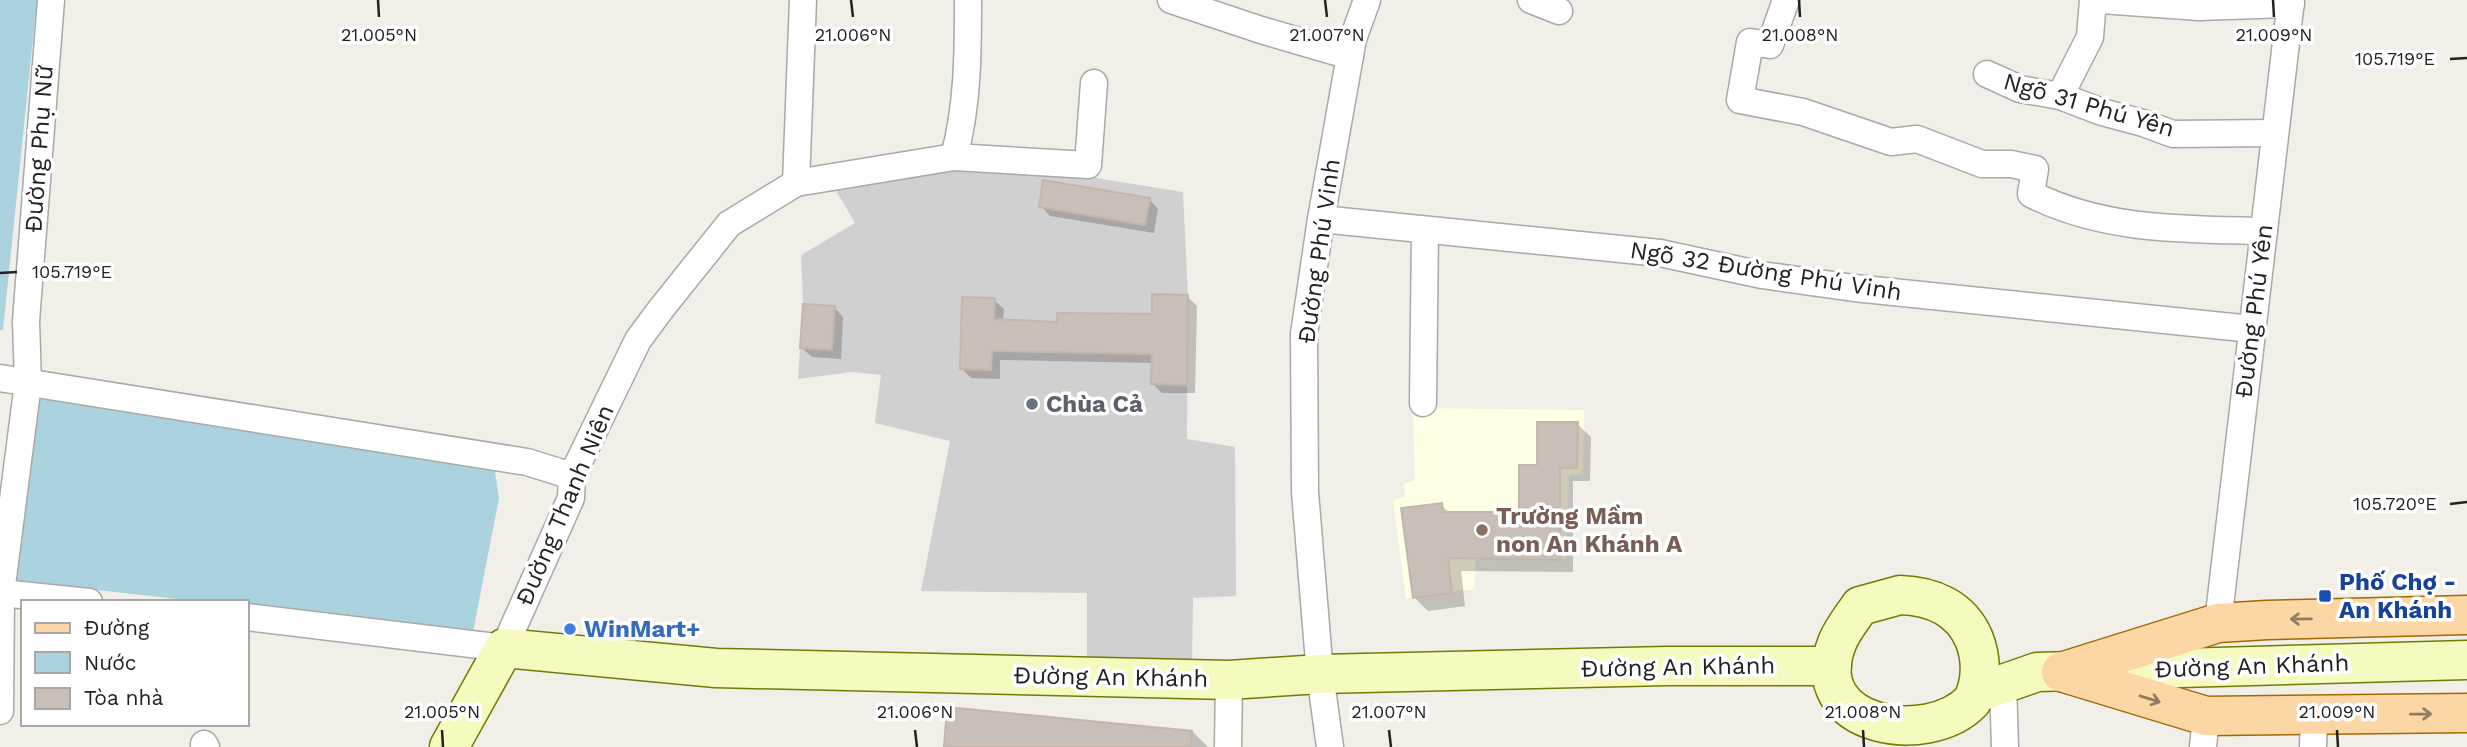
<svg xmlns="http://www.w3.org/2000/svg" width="2467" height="747" font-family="'Work Sans',sans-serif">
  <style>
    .education { fill: #ffffe5 }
    .religious { fill: #d0d0d0 }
    .water { fill: #aad3df }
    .shadow { fill: #0003 }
    .building { fill: #c7bfb8; stroke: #c4b6ab; stroke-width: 2 }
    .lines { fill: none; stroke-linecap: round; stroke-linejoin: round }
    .street-casing { stroke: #a9a9a9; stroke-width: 29 }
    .secondary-casing { stroke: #707d05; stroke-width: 41 }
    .primary-casing { stroke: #a06b00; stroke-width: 41 }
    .street { stroke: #fff; stroke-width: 26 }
    .secondary { stroke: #f7fabf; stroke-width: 38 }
    .primary { stroke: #fcd6a4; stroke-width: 38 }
    .oneway { stroke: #8f7c63 }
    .ticks { fill: none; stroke: #222; stroke-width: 2.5 }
    .worship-dot { fill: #6b7280; stroke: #fff; stroke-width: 2.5 }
    .education-dot { fill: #8d6e63; stroke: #fff; stroke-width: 2.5 }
    .transit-dot { fill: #1a4fb4; stroke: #fff; stroke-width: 2.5 }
    .shop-dot { fill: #3f7fe0; stroke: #fff; stroke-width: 2.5 }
    .labels { text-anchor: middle; stroke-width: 7; stroke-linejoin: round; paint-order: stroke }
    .street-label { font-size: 24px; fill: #222; stroke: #fff }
    .worship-label { font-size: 24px; font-weight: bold; fill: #5b616d; stroke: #fff; text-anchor: start }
    .education-label { font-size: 24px; font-weight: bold; fill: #785e54; stroke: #fff; text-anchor: start }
    .transit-label { font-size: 24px; font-weight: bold; fill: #164399; stroke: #fff; text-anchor: start }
    .shop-label { font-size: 24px; font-weight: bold; fill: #366cbe; stroke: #fff; text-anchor: start }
    .ticks-label { font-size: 18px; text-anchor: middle; fill: #222; stroke: #fff; stroke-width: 7; stroke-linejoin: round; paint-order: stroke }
  </style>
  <rect width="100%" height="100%" fill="#f2efe9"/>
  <polygon class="education" points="1413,408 1584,410 1583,474 1569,475 1566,559 1476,559 1474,589 1406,598 1393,500 1405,497 1404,484 1415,480"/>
  <polygon class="religious" points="953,166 1053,171 1183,192 1188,295 1187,439 1235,447 1236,596 1193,598 1192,668 1087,665 1087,593 921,591 950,441 875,423 881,375 852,372 798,379 803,304 801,255 855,223 831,182"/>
  <g class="water">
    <polygon points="0,0 37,0 3,330 0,330"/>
    <polygon points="51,387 494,465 499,498 473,632 247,607 247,602 204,602 8,580 23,402"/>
  </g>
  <g class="shadow">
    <polygon points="1149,199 1158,209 1154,233 1050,216 1041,206"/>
    <polygon points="1188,297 1197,306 1195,393 1162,393 1153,384 1153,363 1000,360 1000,379 971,378 961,368 994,300 1004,309 1003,321 1059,324 1154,316"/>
    <polygon points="834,307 843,317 841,359 812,357 802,348"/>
    <polygon points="1577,424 1591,437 1590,481 1573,481 1573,572 1461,571 1465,606 1428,611 1414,597 1441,505 1451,514 1521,514 1539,467"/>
    <polygon points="949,709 1194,733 1208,747 945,747"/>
  </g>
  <g class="building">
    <polygon points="1043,180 1150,198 1145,225 1039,207"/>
    <polygon points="1152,294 1188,295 1187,385 1151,384 1152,354 992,351 991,370 960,369 962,297 995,298 994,319 1057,322 1057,313 1152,314"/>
    <polygon points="803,304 835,306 832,350 800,348"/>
    <polygon points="1537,422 1578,422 1577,468 1560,468 1560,560 1448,558 1452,593 1413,598 1401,508 1442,503 1443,512 1519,512 1519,465 1537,465"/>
    <polygon points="947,707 1192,731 1191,747 944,747"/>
  </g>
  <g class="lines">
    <g class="street-casing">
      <g id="street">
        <polyline points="1171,0 1261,30 1350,56"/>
        <polyline points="1531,0 1559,11"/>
        <path d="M1786 0 1770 45 1750 42 1740 100 1803 112 1891 142 1917 139 1982 164H2011L2035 169 2031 194C2104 231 2184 229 2264 231"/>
        <polyline points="2101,0 2199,7 2291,4"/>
        <polyline points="1987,74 2020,89 2060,96 2102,112 2143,123 2173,134 2275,133"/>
        <polyline points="2060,96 2090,37 2093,0"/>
        <path d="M954 157C968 105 968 53 968 0"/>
        <polyline points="796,183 803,0"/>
        <polyline points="1321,219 1660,253 1762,275 1854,288 2252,329"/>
        <polyline points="0,378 527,462 572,476"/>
        <polyline points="1423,403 1425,230"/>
        <polyline points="1,593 89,602"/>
        <polyline points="247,617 504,648 571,498 572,476 638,340 661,309 729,224 796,183 954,157 1088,165 1094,83"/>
        <polyline points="2218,623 2291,0"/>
        <polyline points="2003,684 2005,747"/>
        <polyline points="0,711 1,593 28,383 26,321 51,0"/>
        <polyline points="204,744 206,747"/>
        <polyline points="1228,747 1229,680"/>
        <polyline points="1330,747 1320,674 1305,492 1304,334 1321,219 1353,39 1367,0"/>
        <polyline points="2203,747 2206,716"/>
        <polyline points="2313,747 2314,716"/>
      </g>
    </g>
    <g class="secondary-casing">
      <g id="secondary">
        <path d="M1900 595C1932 596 1961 608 1974 639 1982 659 1982 682 1972 701 1929 747 1804 728 1837 643 1842 630 1852 618 1860 606Z"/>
        <polyline points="1977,693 2037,672 2467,660"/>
        <polyline points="449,747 504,648 716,668 1229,680 1320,674 1667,666 1832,666"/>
      </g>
    </g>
    <g class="primary-casing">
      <g id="primary">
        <polyline points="2061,672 2218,623 2267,620 2467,615"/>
        <polyline points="2061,672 2206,716 2467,713"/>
      </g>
    </g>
    <use href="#street" class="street"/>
    <use href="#secondary" class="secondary"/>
    <use href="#primary" class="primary"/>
  </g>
  <defs><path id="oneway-shaft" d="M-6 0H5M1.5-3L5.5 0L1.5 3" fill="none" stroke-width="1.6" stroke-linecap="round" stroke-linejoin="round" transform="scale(1.75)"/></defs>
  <g class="oneway">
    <use href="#oneway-shaft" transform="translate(2301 619) rotate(179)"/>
    <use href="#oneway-shaft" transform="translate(2150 699) rotate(17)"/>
    <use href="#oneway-shaft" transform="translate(2421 714) rotate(-1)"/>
  </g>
  <path class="ticks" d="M378 0 379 17M851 0 853 17M1325 0 1327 17M1799 0 1800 17M2273 0 2274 17M2450 59 2467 58M0 273 17 272M2450 504 2467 502M442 730 443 747M915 730 917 747M1389 730 1391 747M1863 730 1864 747M2337 730 2338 747"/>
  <circle class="worship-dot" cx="1032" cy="404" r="7"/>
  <circle class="education-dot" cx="1482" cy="530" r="7"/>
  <rect class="transit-dot" x="2318" y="589" width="14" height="14" rx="3.5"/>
  <circle class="shop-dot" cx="570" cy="629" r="7"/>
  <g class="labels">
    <g class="street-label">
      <text transform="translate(2089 105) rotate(16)" y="8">Ngõ 31 Phú Yên</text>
      <text transform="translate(39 149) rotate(-86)" y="8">Đường Phụ Nữ</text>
      <text transform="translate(1319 251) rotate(-82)" y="8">Đường Phú Vinh</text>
      <text transform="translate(1766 271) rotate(9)" y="8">Ngõ 32 Đường Phú Vinh</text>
      <text transform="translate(2254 311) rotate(-83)" y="8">Đường Phú Yên</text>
      <text transform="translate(565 505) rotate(-67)" y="8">Đường Thanh Niên</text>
      <text transform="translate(2252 666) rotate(-2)" y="8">Đường An Khánh</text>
      <text transform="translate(1678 667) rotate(-1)" y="8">Đường An Khánh</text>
      <text transform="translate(1111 677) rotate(1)" y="8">Đường An Khánh</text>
    </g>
    <g class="worship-label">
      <text x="1046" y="412">Chùa Cả</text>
    </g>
    <g class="education-label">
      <text x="1496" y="524">Trường Mầm<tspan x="1496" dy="28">non An Khánh A</tspan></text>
    </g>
    <g class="transit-label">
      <text x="2339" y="590">Phố Chợ -<tspan x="2339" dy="28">An Khánh</tspan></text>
    </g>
    <g class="shop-label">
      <text x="584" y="637">WinMart+</text>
    </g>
  </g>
  <g class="ticks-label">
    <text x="379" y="41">21.005°N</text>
    <text x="853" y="41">21.006°N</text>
    <text x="1327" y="41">21.007°N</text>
    <text x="1800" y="41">21.008°N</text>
    <text x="2274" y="41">21.009°N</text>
    <text x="2395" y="65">105.719°E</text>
    <text x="72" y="278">105.719°E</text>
    <text x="2395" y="510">105.720°E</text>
    <text x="442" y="718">21.005°N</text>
    <text x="915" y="718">21.006°N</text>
    <text x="1389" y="718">21.007°N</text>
    <text x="1863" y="718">21.008°N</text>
    <text x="2337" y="718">21.009°N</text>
  </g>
  <rect x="21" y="600" width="228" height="126" fill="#ffffff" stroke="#a7a7a7" stroke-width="2"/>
  <rect x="35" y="623" width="35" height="10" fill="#fcd6a4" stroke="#a7a7a7" stroke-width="2"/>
  <text x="84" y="635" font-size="21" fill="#222222">Đường</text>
  <rect x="35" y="652" width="35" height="21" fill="#aad3df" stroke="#a7a7a7" stroke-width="2"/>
  <text x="84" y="670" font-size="21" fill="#222222">Nước</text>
  <rect x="35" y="688" width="35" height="21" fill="#c7bfb8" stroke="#a7a7a7" stroke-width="2"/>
  <text x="84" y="705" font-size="21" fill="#222222">Tòa nhà</text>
</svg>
